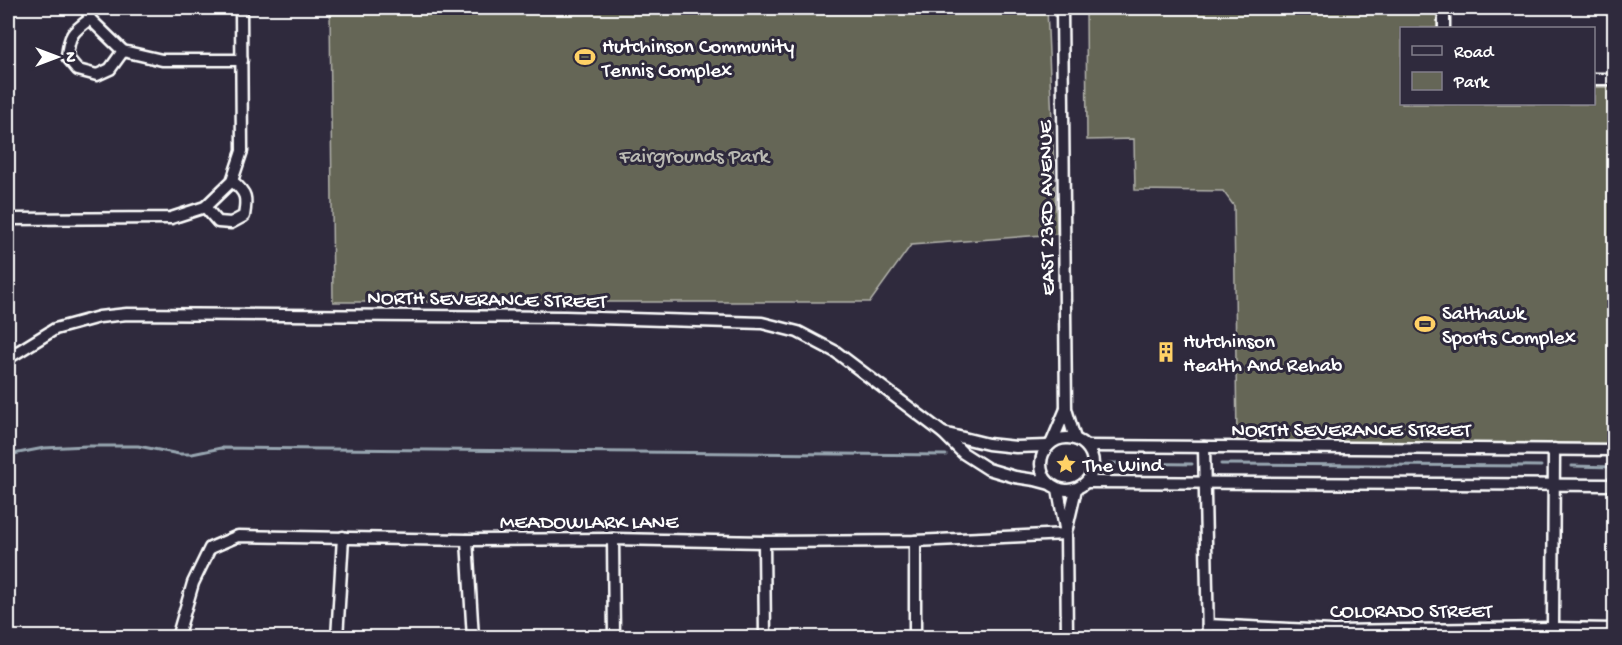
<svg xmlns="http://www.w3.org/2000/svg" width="1622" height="645" font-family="'Gochi Hand',sans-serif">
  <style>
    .green { fill: #656657; stroke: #b2b2ab; stroke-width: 1.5 }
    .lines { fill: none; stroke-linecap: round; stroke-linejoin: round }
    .stream { stroke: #97a5b0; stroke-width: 3 }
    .minor-casing { stroke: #fff; stroke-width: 15 }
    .minor { stroke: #2f2a3d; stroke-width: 10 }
    .labels { text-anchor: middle; stroke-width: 6; stroke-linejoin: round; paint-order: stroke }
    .poi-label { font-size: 21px; fill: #fff; stroke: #2f2a3d; text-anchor: start }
    .park-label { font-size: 21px; fill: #babab3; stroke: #2f2a3d }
    .street-label { font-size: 21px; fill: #fff; stroke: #2f2a3d }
  </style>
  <rect width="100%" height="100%" fill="#2f2a3d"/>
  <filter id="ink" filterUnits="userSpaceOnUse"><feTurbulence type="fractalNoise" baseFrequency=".0167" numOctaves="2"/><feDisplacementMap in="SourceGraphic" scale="12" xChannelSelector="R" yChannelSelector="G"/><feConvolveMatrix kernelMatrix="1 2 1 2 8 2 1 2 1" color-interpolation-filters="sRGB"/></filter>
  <g filter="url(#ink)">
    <g class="green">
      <polygon points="330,8 1047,8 1057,234 911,245 870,302 333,302"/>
      <polygon points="1086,8 1437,8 1437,28 1402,28 1402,104 1594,104 1594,87 1614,87 1614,444 1237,442 1234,206 1223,191 1135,190 1134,139 1087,140"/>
    </g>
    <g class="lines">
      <g class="stream">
        <polyline points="8,455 44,448 87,446 138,446 179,454 192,454 221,448 946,455"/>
        <polyline points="1109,463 1192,464"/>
        <polyline points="1221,464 1541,466"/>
        <polyline points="1572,466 1614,467"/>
      </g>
      <g class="minor-casing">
        <g id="minor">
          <polyline points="87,8 90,19 123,51 162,60 242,60"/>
          <polyline points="1062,8 1066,409 1075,439"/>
          <path d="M90 19C72 32 69 35 67 57L78 70 97 75 110 69 123 51"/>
          <polyline points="1444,28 1444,8"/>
          <polyline points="1594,79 1614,79"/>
          <path d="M205 207 218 222 231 223 244 216C247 198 247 193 232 181"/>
          <polyline points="8,219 171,218 205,207 232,181 242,151 241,8"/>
          <polyline points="8,358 55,329 99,317 127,314 565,317 762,323 798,332 836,352 943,433 963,453 988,469 1015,477 1035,480 1050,484"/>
          <polyline points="943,433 988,444 1016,447 1048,446"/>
          <circle cx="1067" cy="464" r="26"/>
          <polyline points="1052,442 1066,409"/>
          <polyline points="1087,446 1614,450"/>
          <polyline points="1204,447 1208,638"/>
          <polyline points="1087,482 1614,485"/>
          <polyline points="1058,489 1066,534 1067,638"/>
          <polyline points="1067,528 1076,489"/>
          <polyline points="613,539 614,638"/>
          <polyline points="467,540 473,638"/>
          <polyline points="764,542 765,638"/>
          <polyline points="1208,625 1333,631 1553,628 1614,629"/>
          <polyline points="1553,628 1554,449"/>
          <polyline points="177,638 193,583 210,548 238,536 467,540 613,539 764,542 915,541 1066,534"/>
          <polyline points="337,638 343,537"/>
          <polyline points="915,638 915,541"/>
        </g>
      </g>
      <use href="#minor" class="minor"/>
    </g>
  </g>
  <defs>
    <g id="stadium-bare" transform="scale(1.62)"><path d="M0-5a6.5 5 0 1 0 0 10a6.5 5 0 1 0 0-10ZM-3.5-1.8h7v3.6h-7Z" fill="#ffd166" stroke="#2f2a3d" stroke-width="2.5" paint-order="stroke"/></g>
    <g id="building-bare" transform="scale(1.62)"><path d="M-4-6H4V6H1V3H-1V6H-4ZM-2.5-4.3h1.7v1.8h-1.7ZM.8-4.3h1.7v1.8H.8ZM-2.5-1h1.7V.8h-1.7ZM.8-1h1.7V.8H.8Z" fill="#ffd166" stroke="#2f2a3d" stroke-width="2.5" paint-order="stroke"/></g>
    <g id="sight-bare" transform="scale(1.62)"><path d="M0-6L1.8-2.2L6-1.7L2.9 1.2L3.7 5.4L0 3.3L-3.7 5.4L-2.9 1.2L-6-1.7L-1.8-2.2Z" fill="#ffd166" stroke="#2f2a3d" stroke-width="2.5" paint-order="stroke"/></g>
  </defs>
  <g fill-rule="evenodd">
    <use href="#stadium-bare" x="585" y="57"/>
    <use href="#stadium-bare" x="1425" y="324"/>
    <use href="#building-bare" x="1166" y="352"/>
    <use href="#sight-bare" x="1066" y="464"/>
  </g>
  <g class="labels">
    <g class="poi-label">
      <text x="602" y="52">Hutchinson Community<tspan x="602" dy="24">Tennis Complex</tspan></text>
      <text x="1442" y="319">Salthawk<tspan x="1442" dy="24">Sports Complex</tspan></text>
      <text x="1183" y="347">Hutchinson<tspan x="1183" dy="24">Health And Rehab</tspan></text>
      <text x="1083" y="471">The Wind</text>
    </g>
    <g class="park-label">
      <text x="694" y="162">Fairgrounds Park</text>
    </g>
    <g class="street-label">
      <text transform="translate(1045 208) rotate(-91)" y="7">EAST 23RD AVENUE</text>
      <text transform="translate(487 298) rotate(1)" y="7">NORTH SEVERANCE STREET</text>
      <text x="1351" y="436">NORTH SEVERANCE STREET</text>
      <text x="589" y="528">MEADOWLARK LANE</text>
      <text x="1411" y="617">COLORADO STREET</text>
    </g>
  </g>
  <rect width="1622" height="645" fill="none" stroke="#2f2a3d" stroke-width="30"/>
  <rect x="15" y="15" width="1592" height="615" fill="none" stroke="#fff" stroke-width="2" filter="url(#ink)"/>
  <rect x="1400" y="27" width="195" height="78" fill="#2f2a3d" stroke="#827f8b" stroke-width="1.5"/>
  <rect x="1412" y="46" width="30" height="9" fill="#2f2a3d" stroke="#827f8b" stroke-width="1.5"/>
  <text x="1454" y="57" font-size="18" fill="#ffffff">Road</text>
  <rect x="1412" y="72" width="30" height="18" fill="#656657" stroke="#827f8b" stroke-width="1.5"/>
  <text x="1454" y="87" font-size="18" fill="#ffffff">Park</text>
  <g transform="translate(57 57) rotate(90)" stroke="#2f2a3d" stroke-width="4.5" paint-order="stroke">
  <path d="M0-4.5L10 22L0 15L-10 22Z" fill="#ffffff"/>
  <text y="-9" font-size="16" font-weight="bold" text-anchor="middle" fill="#ffffff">N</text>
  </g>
</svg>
